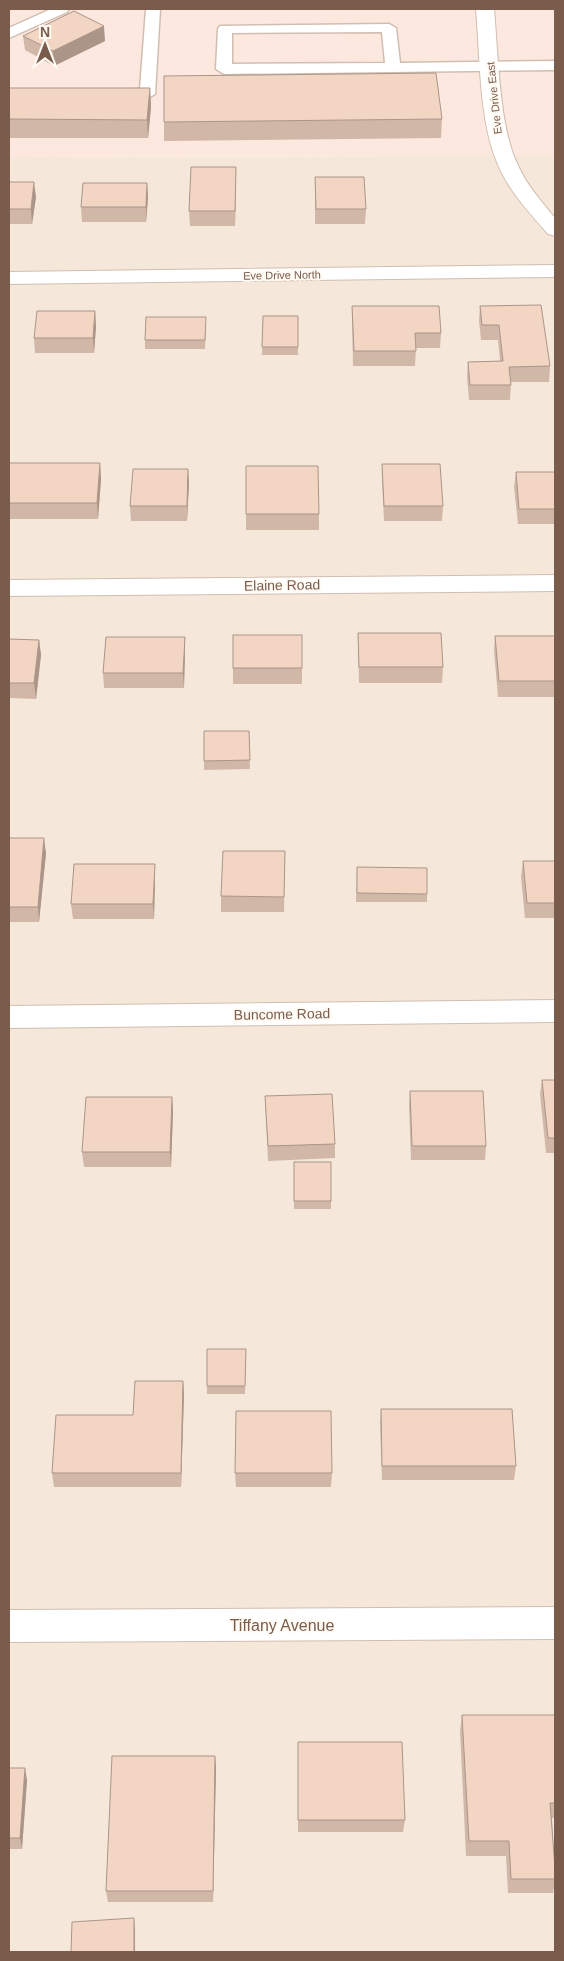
<svg xmlns="http://www.w3.org/2000/svg" width="564" height="1961" font-family="Helvetica,sans-serif">
  <style>
    .residential { fill: #f5e8da }
    .commercial { fill: #fde8e0 }
    .lines { fill: none; stroke-linecap: round; stroke-linejoin: round }
    .lane-casing { stroke: #d1beb0; stroke-width: 3 }
    .street-casing { stroke: #d1beb0; stroke-width: 2 }
    .lane { fill: #fff; fill-rule: evenodd }
    .street { fill: #fff; fill-rule: evenodd }
    .wall { fill: #d1b7a8 }
    .shaded-wall { fill: #aa9588 }
    .building { fill: #f3d5c3; stroke: #aa9588 }
    .labels { text-anchor: middle; stroke-width: 4; stroke-linejoin: round; paint-order: stroke }
    .far-street-label { font-size: 11px; fill: #7a5c4d; stroke: #fffaf3 }
    .street-label { font-size: 14px; fill: #7a5c4d; stroke: #fffaf3 }
    .near-street-label { font-size: 16px; fill: #7a5c4d; stroke: #fffaf3 }
  </style>
  <rect width="100%" height="100%" fill="#fdf6ec"/>
  <polygon class="residential" points="555,156 555,1952 9,1952 9,157"/>
  <polygon class="commercial" points="9,9 555,9 555,156 9,157"/>
  <g class="lines">
    <g class="lane-casing">
      <g id="lane">
        <polygon points="51,9 69,9 67,12 9,38 9,28"/>
        <polygon points="146,9 160,9 155,94 147,99 119,97 116,94 119,91 140,89"/>
        <path d="M389 24 396 28 400 63 555 61V70L224 74 216 69 218 29 220 26ZM382 32 385 63 232 64V33Z"/>
      </g>
    </g>
    <g class="street-casing">
      <g id="street">
        <path d="M476 9H494C498 52 499 123 516 161 525 183 540 200 555 218V236L548 234C528 211 507 189 496 160 479 117 480 55 476 9Z"/>
        <polygon points="555,265 555,277 9,284 9,272"/>
        <polygon points="555,575 555,591 9,596 9,580"/>
        <polygon points="555,1000 555,1022 9,1028 9,1006"/>
        <polygon points="555,1607 555,1639 9,1642 9,1610"/>
      </g>
    </g>
    <use href="#lane" class="lane"/>
    <use href="#street" class="street"/>
  </g>
  <g class="wall">
    <polygon points="23,36 105,41 54,66 25,50"/>
    <polygon points="9,88 150,88 151,107 148,138 9,138"/>
    <polygon points="442,119 441,138 164,141 164,122"/>
    <polygon points="236,167 235,226 190,226 189,211"/>
    <polygon points="315,177 366,209 365,224 315,224"/>
    <polygon points="9,182 36,197 32,224 9,224"/>
    <polygon points="147,183 148,198 146,222 82,222 81,207"/>
    <polygon points="352,306 441,333 440,348 416,348 415,366 353,366 352,321"/>
    <polygon points="480,306 550,366 549,382 511,382 510,400 469,400 467,377 468,362 500,361 498,340 481,340 479,321"/>
    <polygon points="95,311 96,327 94,353 35,353 34,338"/>
    <polygon points="263,316 298,316 298,355 262,355"/>
    <polygon points="206,326 205,349 145,349 145,340"/>
    <polygon points="9,463 100,463 101,479 98,519 9,519"/>
    <polygon points="382,464 443,506 442,521 384,521 382,479"/>
    <polygon points="188,469 189,484 187,521 131,521 130,506"/>
    <polygon points="516,472 555,472 555,524 518,524 514,487"/>
    <rect x="246" y="514" width="73" height="16"/>
    <polygon points="358,633 443,667 442,683 359,683 358,648"/>
    <polygon points="302,635 302,684 233,684 233,668"/>
    <polygon points="495,636 555,636 555,697 498,697 494,651"/>
    <polygon points="185,637 185,652 184,688 104,688 103,673"/>
    <polygon points="9,639 39,640 41,655 36,699 9,698"/>
    <polygon points="249,731 250,769 204,770 204,761"/>
    <polygon points="9,838 46,853 39,922 9,922"/>
    <polygon points="285,851 284,912 221,912 221,896"/>
    <polygon points="523,861 555,861 555,918 525,918 521,877"/>
    <polygon points="357,867 427,894 427,902 356,902"/>
    <polygon points="155,879 154,919 73,919 71,904"/>
    <polygon points="542,1080 555,1080 555,1153 546,1153 540,1094"/>
    <polygon points="410,1091 486,1146 485,1160 411,1160 409,1106"/>
    <polygon points="265,1096 335,1144 335,1158 268,1161"/>
    <polygon points="172,1097 173,1112 171,1167 84,1167 82,1152"/>
    <rect x="294" y="1162" width="37" height="47"/>
    <polygon points="246,1349 245,1394 207,1394 207,1386"/>
    <polygon points="183,1381 184,1395 181,1487 54,1487 52,1473 133,1415"/>
    <polygon points="381,1409 516,1466 514,1480 382,1480 380,1423"/>
    <polygon points="235,1473 332,1473 331,1487 236,1487"/>
    <polygon points="462,1715 555,1715 555,1818 552,1818 555,1868 555,1882 553,1893 508,1893 506,1856 466,1856 460,1731"/>
    <polygon points="298,1742 405,1820 403,1832 298,1832"/>
    <polygon points="215,1756 216,1768 213,1902 108,1902 106,1891"/>
    <polygon points="9,1768 27,1780 22,1849 9,1849"/>
  </g>
  <g class="shaded-wall">
    <polygon points="104,26 105,41 54,66 53,51"/>
    <polygon points="150,88 151,107 148,138 147,120"/>
    <polygon points="236,167 236,182 235,226 235,211"/>
    <polygon points="34,182 36,197 32,224 31,209"/>
    <polygon points="147,183 148,198 146,222 146,207"/>
    <polygon points="95,311 96,327 94,353 93,338"/>
    <polygon points="100,463 101,479 98,519 97,503"/>
    <polygon points="188,469 189,484 187,521 187,506"/>
    <polygon points="185,637 185,652 184,688 183,673"/>
    <polygon points="39,640 41,655 36,699 34,683"/>
    <polygon points="44,838 46,853 39,922 38,907"/>
    <polygon points="155,864 155,879 154,919 153,904"/>
    <polygon points="172,1097 173,1112 171,1167 170,1152"/>
    <polygon points="183,1381 184,1395 181,1487 181,1473"/>
    <polygon points="215,1756 216,1768 213,1902 213,1891"/>
    <polygon points="25,1768 27,1780 22,1849 20,1838"/>
    <polygon points="134,1918 135,1930 135,1952 134,1952"/>
  </g>
  <g class="building">
    <polygon points="74,11 104,26 53,51 23,36"/>
    <polygon points="436,73 442,119 164,122 164,76"/>
    <polygon points="9,88 150,88 147,120 9,119"/>
    <polygon points="191,167 236,167 235,211 189,211"/>
    <polygon points="315,177 364,177 366,209 316,209"/>
    <polygon points="9,182 34,182 31,209 9,209"/>
    <polygon points="83,183 147,183 146,207 81,207"/>
    <polygon points="541,305 550,366 509,367 511,385 470,385 468,362 503,361 499,325 482,325 480,306"/>
    <polygon points="352,306 439,306 441,333 415,333 416,351 354,351"/>
    <polygon points="37,311 95,311 93,338 34,338"/>
    <polygon points="263,316 298,316 298,347 262,347"/>
    <polygon points="146,317 206,317 205,340 145,340"/>
    <polygon points="9,463 100,463 97,503 9,503"/>
    <polygon points="382,464 440,464 443,506 384,506"/>
    <polygon points="246,466 318,466 319,514 246,514"/>
    <polygon points="133,469 188,469 187,506 130,506"/>
    <polygon points="516,472 555,472 555,509 519,509"/>
    <polygon points="358,633 441,633 443,667 359,667"/>
    <rect x="233" y="635" width="69" height="33"/>
    <polygon points="495,636 555,636 555,681 499,681"/>
    <polygon points="106,637 185,637 183,673 103,673"/>
    <polygon points="9,639 39,640 34,683 9,683"/>
    <polygon points="204,731 249,731 250,760 204,761"/>
    <polygon points="9,838 44,838 38,907 9,907"/>
    <polygon points="223,851 285,851 284,897 221,896"/>
    <polygon points="523,861 555,861 555,903 527,903"/>
    <polygon points="74,864 155,864 153,904 71,904"/>
    <polygon points="357,867 427,868 427,894 357,893"/>
    <polygon points="542,1080 555,1080 555,1138 548,1138"/>
    <polygon points="410,1091 483,1091 486,1146 412,1146"/>
    <polygon points="332,1094 335,1144 268,1146 265,1096"/>
    <polygon points="86,1097 172,1097 170,1152 82,1152"/>
    <rect x="294" y="1162" width="37" height="39"/>
    <polygon points="207,1349 246,1349 245,1386 207,1386"/>
    <polygon points="135,1381 183,1381 181,1473 52,1473 56,1415 133,1415"/>
    <polygon points="381,1409 512,1409 516,1466 382,1466"/>
    <polygon points="236,1411 331,1411 332,1473 235,1473"/>
    <polygon points="462,1715 555,1715 555,1803 550,1803 555,1868 555,1879 511,1879 509,1841 469,1841"/>
    <polygon points="298,1742 402,1742 405,1820 298,1820"/>
    <polygon points="112,1756 215,1756 213,1891 106,1891"/>
    <polygon points="9,1768 25,1768 20,1838 9,1838"/>
    <polygon points="134,1918 134,1952 71,1952 72,1922"/>
  </g>
  <g class="labels">
    <g class="far-street-label">
      <text transform="translate(494 98) rotate(-96)" y="4">Eve Drive East</text>
      <text transform="translate(282 275) rotate(-1)" y="4">Eve Drive North</text>
    </g>
    <g class="street-label">
      <text transform="translate(282 585) rotate(-1)" y="5">Elaine Road</text>
      <text transform="translate(282 1014) rotate(-1)" y="5">Buncome Road</text>
    </g>
    <g class="near-street-label">
      <text x="282" y="1631">Tiffany Avenue</text>
    </g>
  </g>
  <rect width="564" height="1961" fill="none" stroke="#7a5c4d" stroke-width="20"/>
  <g transform="translate(45 45)" stroke="#fffaf3" stroke-width="4" paint-order="stroke">
  <path d="M0-4L9 19L0 12L-9 19Z" fill="#7a5c4d"/>
  <text y="-8" font-size="14" font-weight="bold" text-anchor="middle" fill="#7a5c4d">N</text>
  </g>
</svg>
